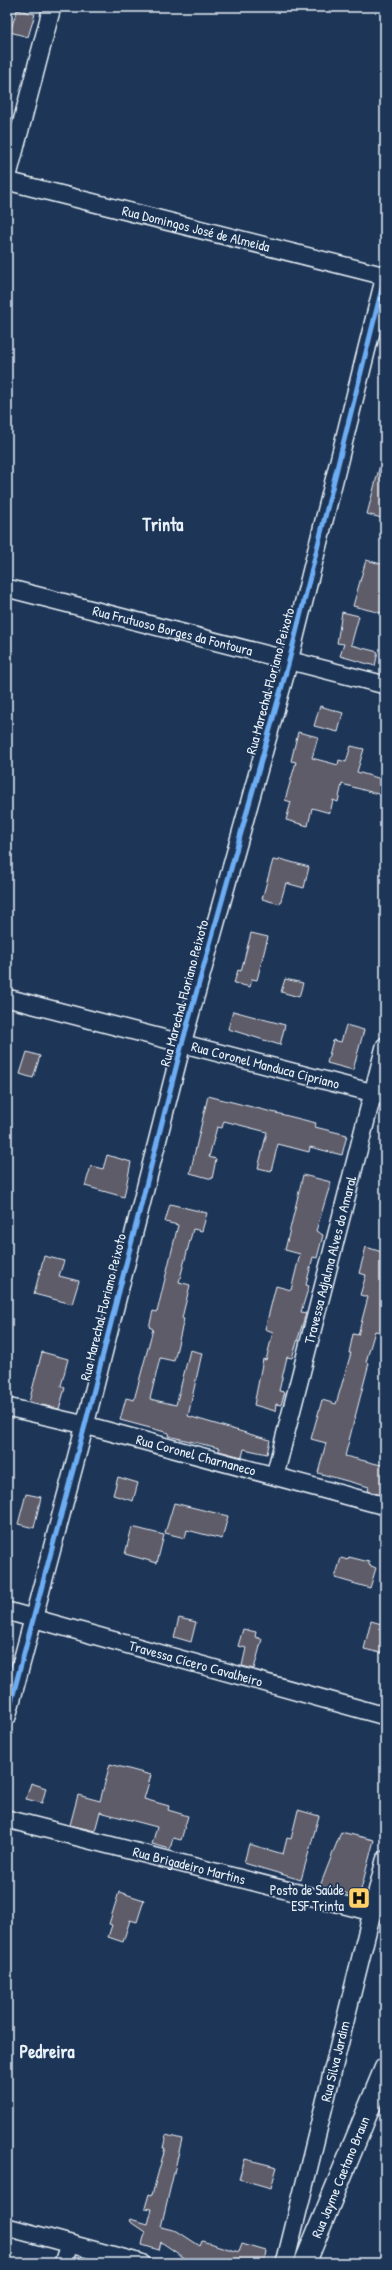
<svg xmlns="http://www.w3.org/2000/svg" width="392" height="2270" font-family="'Patrick Hand',sans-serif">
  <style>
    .building { fill: #5f5c6b; stroke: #e8f1f8 }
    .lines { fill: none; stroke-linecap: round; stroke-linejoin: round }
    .minor-casing { stroke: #e8f1f8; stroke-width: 20 }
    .tertiary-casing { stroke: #e8f1f8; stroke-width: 24 }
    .minor { stroke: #1d3557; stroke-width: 17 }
    .tertiary { stroke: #1d3557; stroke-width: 21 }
    .cycleway-casing { stroke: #1d3557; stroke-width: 8 }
    .cycleway { stroke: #6dadf4; stroke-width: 5 }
    .labels { text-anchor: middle; stroke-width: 3.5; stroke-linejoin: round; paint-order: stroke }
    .street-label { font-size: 14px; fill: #e8f1f8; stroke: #1d3557 }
    .poi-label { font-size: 14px; fill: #e8f1f8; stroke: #1d3557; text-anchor: end }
    .district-label { font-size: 18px; font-weight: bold; fill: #e8f1f8; stroke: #1d3557 }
  </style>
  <rect width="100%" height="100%" fill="#1d3557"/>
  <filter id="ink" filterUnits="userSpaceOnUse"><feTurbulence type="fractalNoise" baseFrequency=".025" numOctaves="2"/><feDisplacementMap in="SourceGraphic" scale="8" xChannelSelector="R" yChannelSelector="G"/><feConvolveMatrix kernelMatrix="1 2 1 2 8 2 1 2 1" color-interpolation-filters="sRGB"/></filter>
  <g filter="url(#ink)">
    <g class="building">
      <polygon points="17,10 35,14 28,37 10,32"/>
      <polygon points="380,465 385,465 385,519 367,514"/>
      <polygon points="366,560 385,565 385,614 353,606"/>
      <polygon points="342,612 359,616 351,645 378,652 375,666 340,656 344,644 337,643"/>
      <polygon points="320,706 343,713 338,732 314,726"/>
      <polygon points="298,732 318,737 312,758 338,765 339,760 346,762 351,746 364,749 357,772 385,780 385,796 342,784 338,802 333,800 330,813 312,808 308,826 286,820 291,802 285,800 296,762 291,761"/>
      <polygon points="280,859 309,867 304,888 286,883 280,904 262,899 273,860 279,861"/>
      <polygon points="251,933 268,937 257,980 252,979 250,987 234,983 238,970 241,971"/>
      <polygon points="285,979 303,983 299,997 281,992"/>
      <polygon points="233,1011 285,1025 280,1045 228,1029"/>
      <polygon points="346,1025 364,1030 353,1070 327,1063 333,1040 341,1042"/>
      <polygon points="27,1052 40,1056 33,1078 20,1074"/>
      <polygon points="208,1096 316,1123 315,1127 347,1135 342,1155 310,1147 309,1152 278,1144 271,1171 258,1168 267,1132 224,1121 222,1128 217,1127 209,1157 216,1159 212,1179 190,1173"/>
      <polygon points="107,1155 131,1162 124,1197 85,1186 91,1166 103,1169"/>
      <polygon points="303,1175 331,1182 316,1231 323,1235 317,1258 313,1257 306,1285 309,1286 301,1312 306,1313 292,1358 287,1357 279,1391 285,1392 281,1405 276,1404 275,1411 254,1405 263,1359 266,1360 273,1332 265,1329 276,1286 291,1290 300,1254 285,1250"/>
      <polygon points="170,1204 207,1213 202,1231 193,1229 179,1282 190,1285 182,1318 184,1319 174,1361 160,1358 150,1399 176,1405 190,1350 202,1353 188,1416 270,1440 267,1454 244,1449 242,1457 219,1451 219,1448 168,1436 169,1433 120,1420 126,1398 134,1400 153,1329 149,1327 153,1311 157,1312 178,1225 165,1222"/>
      <polygon points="366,1247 385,1253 385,1333 375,1331 366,1362 369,1363 345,1456 385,1466 385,1496 368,1491 369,1487 318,1473 326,1443 311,1439 322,1400 336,1404 351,1353 349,1353 353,1334 358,1335 368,1297 360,1295 366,1275 359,1273"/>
      <polygon points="44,1256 64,1261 59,1276 79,1281 72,1304 34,1294"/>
      <polygon points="42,1352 68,1359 61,1386 65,1388 59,1409 29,1402"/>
      <polygon points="118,1477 138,1483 133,1501 113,1495"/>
      <polygon points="26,1494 41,1497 34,1528 18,1524"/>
      <polygon points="174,1503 228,1516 222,1539 187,1530 185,1538 165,1533"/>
      <polygon points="132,1527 164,1535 157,1563 125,1554"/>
      <polygon points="349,1557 369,1562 369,1565 376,1568 370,1588 335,1578 341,1558 348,1560"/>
      <polygon points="179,1618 196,1622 191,1642 174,1637"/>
      <polygon points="371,1621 385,1625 385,1654 364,1649"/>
      <polygon points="243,1629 256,1632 255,1637 262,1639 254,1669 242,1666 246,1648 238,1646"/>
      <polygon points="110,1764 151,1775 144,1799 169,1806 168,1810 188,1816 181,1840 173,1838 170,1849 152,1844 157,1827 100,1812 95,1831 70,1825 78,1795 100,1801"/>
      <polygon points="31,1783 46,1788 42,1803 26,1799"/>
      <polygon points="298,1810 319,1816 301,1880 244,1863 249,1844 283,1854 287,1838 291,1839"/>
      <polygon points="341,1832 374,1840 359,1897 320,1886"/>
      <polygon points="119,1892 144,1900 137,1922 130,1920 123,1942 108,1937 112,1925 109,1924"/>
      <polygon points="166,2135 182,2139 161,2227 177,2231 200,2246 202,2241 239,2252 242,2244 266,2251 264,2263 192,2263 161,2242 159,2250 142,2245 145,2232 129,2221 130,2219 148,2224 152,2209 145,2208 149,2194 152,2195 165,2148 163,2148"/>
      <polygon points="245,2159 277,2167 271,2188 239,2179"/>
    </g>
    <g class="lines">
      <g class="minor-casing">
        <g id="minor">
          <polyline points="7,179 52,7"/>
          <path id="s1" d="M7 181 385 276"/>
          <path id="s2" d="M7 588 385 685"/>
          <path id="s3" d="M7 998 385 1096"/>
          <path id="s4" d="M7 1407 85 1425 385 1506"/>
          <path id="s5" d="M275 1475 385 1046"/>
          <path id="s6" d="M7 1611 385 1716"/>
          <polyline points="7,1717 85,1425 182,1044 289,661 385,276"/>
          <path id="s7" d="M7 1819 372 1912"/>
          <polyline points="7,2227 141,2263"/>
          <polyline points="63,2263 69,2245"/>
          <path id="s8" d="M285 2263 385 1860"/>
        </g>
      </g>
      <g class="tertiary-casing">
        <g id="tertiary">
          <path id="s9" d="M305 2263 385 2069"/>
        </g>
      </g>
      <use href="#minor" class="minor"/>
      <use href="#tertiary" class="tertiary"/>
      <g class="cycleway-casing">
        <polyline id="cycleway" points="7,1717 85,1425 182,1044 289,661 385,276"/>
      </g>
      <use href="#cycleway" class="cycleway"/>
    </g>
  </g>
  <defs>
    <g id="hospital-square" transform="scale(1.15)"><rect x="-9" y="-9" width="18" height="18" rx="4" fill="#ffd166" stroke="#1d3557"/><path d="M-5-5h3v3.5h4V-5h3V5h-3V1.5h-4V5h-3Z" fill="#111"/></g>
  </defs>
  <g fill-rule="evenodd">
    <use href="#hospital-square" x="359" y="1898"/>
  </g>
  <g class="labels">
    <g class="street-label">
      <text dy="5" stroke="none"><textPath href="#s1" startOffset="195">Rua Domingos José de Almeida</textPath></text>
      <text dy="5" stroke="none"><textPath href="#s2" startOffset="171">Rua Frutuoso Borges da Fontoura</textPath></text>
      <text transform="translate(270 681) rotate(-75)" y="5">Rua Marechal Floriano Peixoto</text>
      <text transform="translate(184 993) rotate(-75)" y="5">Rua Marechal Floriano Peixoto</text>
      <text dy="5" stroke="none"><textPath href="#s3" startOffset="267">Rua Coronel Manduca Cipriano</textPath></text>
      <text dy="5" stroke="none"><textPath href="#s5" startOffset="222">Travessa Adjalma Alves do Amaral</textPath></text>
      <text transform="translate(103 1307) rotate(-76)" y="5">Rua Marechal Floriano Peixoto</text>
      <text dy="5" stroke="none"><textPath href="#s4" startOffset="195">Rua Coronel Charnaneco</textPath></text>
      <text dy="5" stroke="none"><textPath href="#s6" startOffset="196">Travessa Cícero Cavalheiro</textPath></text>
      <text dy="5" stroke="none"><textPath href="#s7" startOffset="188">Rua Brigadeiro Martins</textPath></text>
      <text dy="5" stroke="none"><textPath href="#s8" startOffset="208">Rua Silva Jardim</textPath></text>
      <text dy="5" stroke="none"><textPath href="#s9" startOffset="93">Rua Jayme Caetano Braun</textPath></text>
    </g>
    <g class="poi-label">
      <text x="344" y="1895">Posto de Saúde<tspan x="344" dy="16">ESF Trinta</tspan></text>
    </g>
    <g class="district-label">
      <text x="163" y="531">Trinta</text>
      <text x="47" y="2058">Pedreira</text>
    </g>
  </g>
  <rect width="392" height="2270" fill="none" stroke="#1d3557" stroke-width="24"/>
  <rect x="12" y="12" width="368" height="2246" fill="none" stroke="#e8f1f8" stroke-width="1.5" filter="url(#ink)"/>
</svg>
